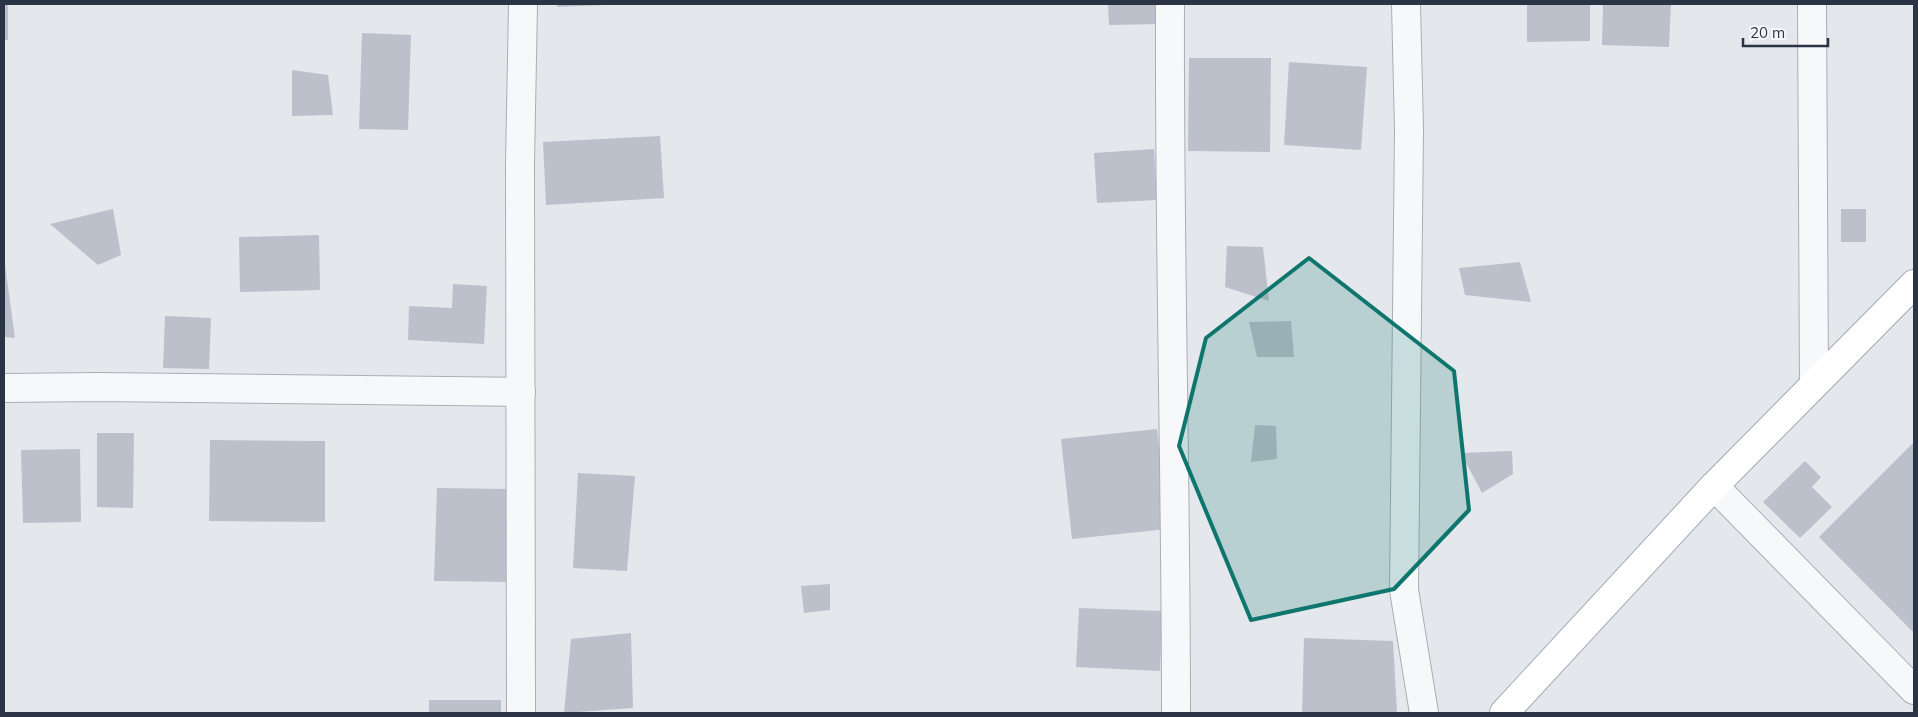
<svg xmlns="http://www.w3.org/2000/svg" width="1918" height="717" font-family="Mulish,sans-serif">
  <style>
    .building { fill: #bbc0ca }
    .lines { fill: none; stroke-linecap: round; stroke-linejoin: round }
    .minor-casing { stroke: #a9aeb7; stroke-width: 30 }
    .major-casing { stroke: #a3abb8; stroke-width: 30 }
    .minor { stroke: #f7f8fa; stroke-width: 28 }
    .major { stroke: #fff; stroke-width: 28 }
    .marked { fill: #0f766e; fill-opacity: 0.2; stroke: #0f766e; stroke-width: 4; stroke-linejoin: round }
  </style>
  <rect width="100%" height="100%" fill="#e4e7ec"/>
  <g class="building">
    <rect x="4" y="4" width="4" height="36"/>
    <polygon points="557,4 605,4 605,5 557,7"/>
    <polygon points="1108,4 1159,4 1160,24 1109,25"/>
    <polygon points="1527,4 1590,4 1590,41 1527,42"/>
    <polygon points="1603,4 1671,4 1669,47 1602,45"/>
    <polygon points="362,33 411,35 408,130 359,129"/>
    <polygon points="1189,58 1271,58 1270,152 1188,151"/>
    <polygon points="1289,62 1367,67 1361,150 1284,145"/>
    <polygon points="292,70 328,75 333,115 292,116"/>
    <polygon points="660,136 664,198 546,205 543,142"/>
    <polygon points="1154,149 1157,200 1097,203 1094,153"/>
    <polygon points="113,209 121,255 98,265 50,224"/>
    <rect x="1841" y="209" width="25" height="33"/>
    <polygon points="319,235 320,290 240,292 239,237"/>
    <polygon points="1227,246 1263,247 1269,301 1225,287"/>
    <polygon points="1520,262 1531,302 1465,295 1459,268"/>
    <polygon points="4,265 5,265 15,338 4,337"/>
    <polygon points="453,284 487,286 484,344 408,340 409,306 452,308"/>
    <polygon points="165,316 211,318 209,369 163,368"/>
    <polygon points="1291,321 1294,357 1257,357 1249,322"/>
    <polygon points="1255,425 1276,426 1277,459 1251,462"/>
    <polygon points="1157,429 1167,529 1072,539 1061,439"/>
    <polygon points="97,433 134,433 133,508 97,507"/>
    <polygon points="210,440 325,441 325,522 209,521"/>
    <polygon points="1914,442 1914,633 1819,537"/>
    <polygon points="80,449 81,522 23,523 21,450"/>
    <polygon points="1512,451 1513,474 1482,493 1461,453"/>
    <polygon points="1805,461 1821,477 1812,487 1832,507 1800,538 1763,502"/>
    <polygon points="578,473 635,476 627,571 573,568"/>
    <polygon points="437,488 511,489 509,582 434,581"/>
    <polygon points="830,584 830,610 804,613 801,586"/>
    <polygon points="1079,608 1162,611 1160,671 1076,667"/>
    <polygon points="631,633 633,708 564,713 571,639"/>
    <polygon points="1304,638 1393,641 1397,713 1302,713"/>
    <rect x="429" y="700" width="72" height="13"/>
  </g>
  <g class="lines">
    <g class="minor-casing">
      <g id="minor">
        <path d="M1170 4C1169 240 1176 477 1176 713"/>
        <polyline points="1406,4 1409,130 1404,590 1424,713"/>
        <polyline points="1812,4 1814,383"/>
        <polyline points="4,388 99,387 521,392"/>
        <polyline points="1714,486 1914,690"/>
        <polyline points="521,713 520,164 523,4"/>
      </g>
    </g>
    <g class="major-casing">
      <polyline id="major" points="1504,713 1714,486 1914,284"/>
    </g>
    <use href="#minor" class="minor"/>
    <use href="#major" class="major"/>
  </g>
  <path class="marked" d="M1309 258 1454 371 1469 510 1394 589 1251 620 1179 446 1206 338Z"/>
  <rect width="1918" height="717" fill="none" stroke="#2b3445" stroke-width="10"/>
  <path d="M1743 38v8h85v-8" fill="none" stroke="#2b3445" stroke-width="2.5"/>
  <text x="1750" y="38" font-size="15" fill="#2b3445" stroke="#f4f6f9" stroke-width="4" paint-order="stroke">20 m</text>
</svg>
